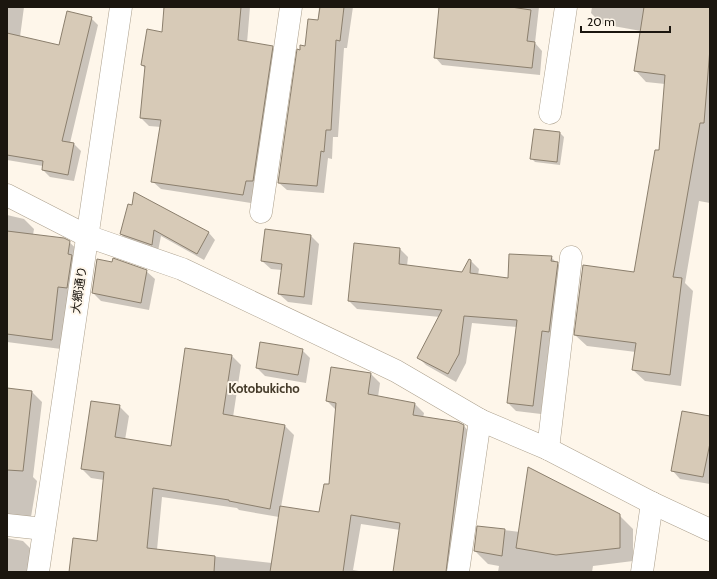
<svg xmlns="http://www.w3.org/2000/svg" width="717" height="579" font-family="Cabin,'Noto Sans JP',sans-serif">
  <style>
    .shadow { fill: #0003; fill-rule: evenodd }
    .building { fill: #d7cab7; stroke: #8b7f6d }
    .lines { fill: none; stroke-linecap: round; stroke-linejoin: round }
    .minor-casing { stroke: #aca08d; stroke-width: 23 }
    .tertiary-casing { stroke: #aca08d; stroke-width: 23 }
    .minor { stroke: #fff; stroke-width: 22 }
    .tertiary { stroke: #fff; stroke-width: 22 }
    .labels { text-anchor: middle; stroke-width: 4; stroke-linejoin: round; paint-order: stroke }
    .street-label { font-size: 12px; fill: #1b160f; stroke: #fef6ea }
    .neighbourhood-label { font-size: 13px; font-weight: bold; fill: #453b2a; stroke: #fef6ea }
  </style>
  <rect width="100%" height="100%" fill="#fef6ea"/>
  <g class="shadow">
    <polygon points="7,7 24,7 20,37 59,46 91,18 98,25 70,143 74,144 81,151 74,181 50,177 43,170 43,166 7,160"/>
    <polygon points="165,7 250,7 247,43 272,47 280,55 251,203 161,189 152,181 161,127 149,126 141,118 146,69 142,65 163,33"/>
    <polygon points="319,7 353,7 347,48 344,48 338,137 333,137 332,159 328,158 324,193 287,190 279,183 301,51 306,47 318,21"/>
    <polygon points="440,7 539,7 535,43 542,51 540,75 442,65 435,57"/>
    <polygon points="592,7 710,7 710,203 699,201 685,283 693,291 681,386 645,381 633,370 636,352 587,346 575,335 635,273 660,152 665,84 646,82 635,70 641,31 602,24 591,13"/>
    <polygon points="535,130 560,133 564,137 560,165 535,162 531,158"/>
    <polygon points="135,193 209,233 215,240 204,260 161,236 158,251 128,241 121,234 133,206"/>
    <polygon points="7,215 24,219 34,229 33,235 69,242 80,252 61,349 7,342"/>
    <polygon points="311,236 319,244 312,305 288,302 279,294 282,270 271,269 262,261"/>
    <polygon points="400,249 408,257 407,266 462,273 471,261 479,269 478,275 509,279 551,257 565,271 557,340 550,339 541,414 516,411 508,403 517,327 472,323 466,363 456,382 426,365 418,357 440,317 357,309 349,301"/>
    <polygon points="146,271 155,279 149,310 101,301 93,293"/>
    <polygon points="302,350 310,358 306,383 265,376 257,368"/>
    <path d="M232 356 241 365 233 417 285 426 294 435 281 507 320 513 330 485 336 410 327 401 332 368 371 374 380 383 378 397 415 404 424 413 423 418 464 426 473 436 455 572H427L400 530 361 524 353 570 365 572H70L98 542 104 480 91 478 82 469 119 406 129 416 125 440 172 447ZM162 497 237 508 239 510 279 517 272 563 157 550Z"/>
    <polygon points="7,389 32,392 42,402 33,477 37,481 30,523 7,527"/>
    <polygon points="710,417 710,484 680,479 672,470"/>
    <polygon points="619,515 633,529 633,561 593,566 592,572 498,572 499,566 488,564 475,551 478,527 520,532"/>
    <polygon points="7,538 23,541 33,551 29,572 7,572"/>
  </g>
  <g class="building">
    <polygon points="164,7 241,7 238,40 273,46 253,181 246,181 243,195 151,182 161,120 140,118 145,66 141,65 147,29 162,32"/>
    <polygon points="320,7 344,7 340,41 336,40 331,130 326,130 324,152 321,151 317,186 278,183 297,49 300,50 300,45 305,46 308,19 318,20"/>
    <polygon points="439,7 511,7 531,10 527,41 535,42 532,68 434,58"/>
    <polygon points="644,7 710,7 710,48 704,123 700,123 673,277 682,278 670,375 632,370 636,343 574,335 583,265 634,272 655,150 659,150 665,75 634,71"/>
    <polygon points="67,11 92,17 62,141 74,143 68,175 42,170 43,161 7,155 7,33 59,45"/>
    <polygon points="534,129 560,132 557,162 530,159"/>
    <polygon points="134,192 209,232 197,254 154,230 152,245 120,234 128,204 132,205"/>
    <polygon points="265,229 311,235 304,297 278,294 282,264 261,261"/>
    <polygon points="7,231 64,238 70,241 68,254 72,255 67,288 58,287 52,340 7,334"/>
    <polygon points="354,243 400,248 399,264 462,272 469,259 471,260 470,273 508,278 509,254 552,256 551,261 558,262 549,332 542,331 533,406 507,403 517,320 464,316 459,354 448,374 417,358 442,310 348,301"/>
    <polygon points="113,258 147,270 141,303 92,293 97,259 112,262"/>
    <polygon points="260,342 303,349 298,375 256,368"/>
    <polygon points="185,348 232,355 223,414 285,425 270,509 229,501 229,500 153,488 147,548 215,556 214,572 69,572 73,538 97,541 104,472 81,469 91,401 120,405 115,437 171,446"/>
    <polygon points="331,367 371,373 368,394 415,403 413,415 458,422 464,425 446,572 393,572 400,523 351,515 343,572 270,572 280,506 319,512 324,484 329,484 336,403 326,401"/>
    <polygon points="7,388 32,391 23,471 7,470"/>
    <polygon points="682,411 710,416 710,443 703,477 671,471"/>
    <polygon points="528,467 620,514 620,548 556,555 516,548"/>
    <polygon points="477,526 505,529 502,556 474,551"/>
  </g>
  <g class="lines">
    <g class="minor-casing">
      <g id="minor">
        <polyline points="550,113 566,7"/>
        <polyline points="7,195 87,236 182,269 396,371 480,420 548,449 652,503 710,530"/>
        <polyline points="261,212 291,7"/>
        <polyline points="548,449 571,257"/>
        <polyline points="7,525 44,529"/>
        <polyline points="458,572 480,420"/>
        <polyline points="642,572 652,503"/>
      </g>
    </g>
    <g class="tertiary-casing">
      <polyline id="tertiary" points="38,572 121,7"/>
    </g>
    <use href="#minor" class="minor"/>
    <use href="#tertiary" class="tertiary"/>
  </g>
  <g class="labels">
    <g class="street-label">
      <text transform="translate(79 290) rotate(-82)" y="4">大郷通り</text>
    </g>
    <g class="neighbourhood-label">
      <text x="264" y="393">Kotobukicho</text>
    </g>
  </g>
  <rect width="717" height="579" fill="none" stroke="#1b160f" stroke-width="16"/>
  <path d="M581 26v6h89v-6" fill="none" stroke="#1b160f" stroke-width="2"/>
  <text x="587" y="26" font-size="12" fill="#1b160f" stroke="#fef6ea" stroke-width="3" paint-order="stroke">20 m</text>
</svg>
